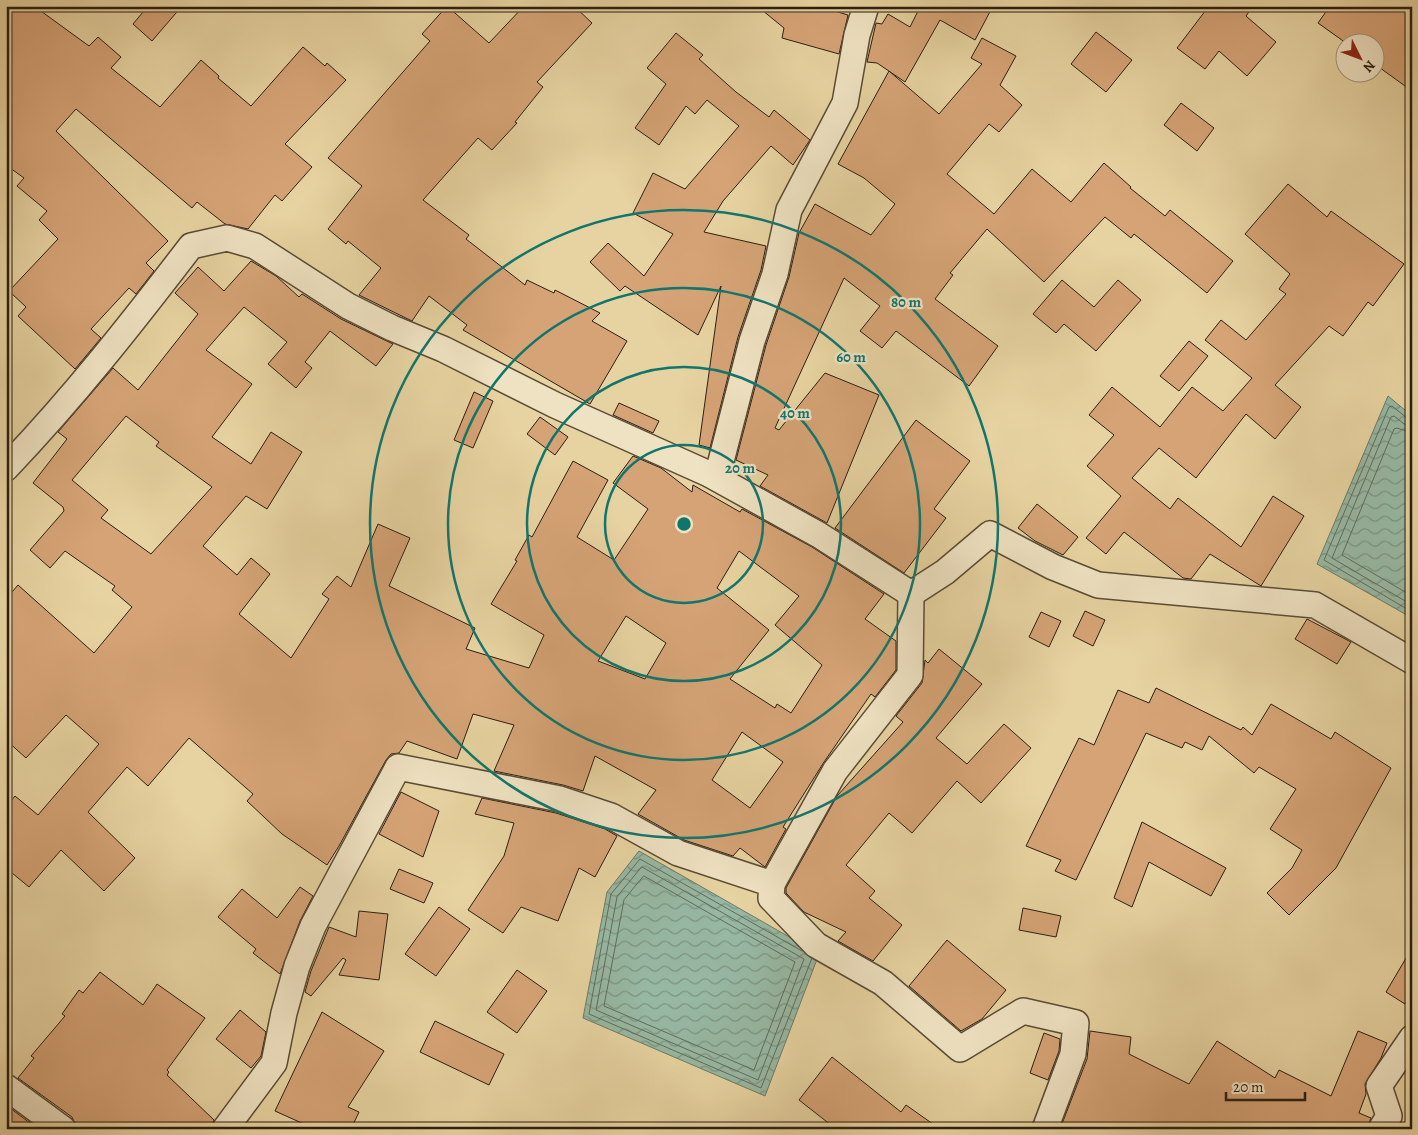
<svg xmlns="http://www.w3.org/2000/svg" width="1418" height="1135" font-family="Alegreya,serif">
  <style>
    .water { fill: url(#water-waves); stroke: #6c7a69 }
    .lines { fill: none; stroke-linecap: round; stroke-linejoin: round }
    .shore { stroke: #616b5b; stroke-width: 1 }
    .building { fill: #d5a376; stroke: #2b1e13; fill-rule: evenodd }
    .minor-casing { stroke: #5a4b36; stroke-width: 28 }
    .minor { stroke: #efe2c2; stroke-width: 25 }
    .ring { fill: none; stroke: #0f766e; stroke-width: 2.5 }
    .centre { fill: #0f766e; stroke: #efe2c2; stroke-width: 2.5 }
    .ring-label { font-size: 15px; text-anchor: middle; font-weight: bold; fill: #0f766e; stroke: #efe2c2; stroke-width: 4.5; stroke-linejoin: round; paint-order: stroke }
  </style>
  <defs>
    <pattern id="water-waves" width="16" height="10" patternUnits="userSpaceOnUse" patternTransform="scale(1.25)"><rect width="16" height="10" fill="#97b8a3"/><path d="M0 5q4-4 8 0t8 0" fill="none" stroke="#7b9584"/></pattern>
  </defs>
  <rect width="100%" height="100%" fill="#e7d3a1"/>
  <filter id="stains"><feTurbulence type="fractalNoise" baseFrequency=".004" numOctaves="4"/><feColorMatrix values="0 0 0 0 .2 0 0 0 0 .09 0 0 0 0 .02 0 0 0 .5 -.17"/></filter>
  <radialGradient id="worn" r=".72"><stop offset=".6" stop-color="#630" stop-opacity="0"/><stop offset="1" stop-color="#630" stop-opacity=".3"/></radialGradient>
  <g class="water">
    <polygon points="1388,396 1412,416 1412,618 1317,564"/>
    <polygon points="639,851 819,954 765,1096 583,1018 607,892"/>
  </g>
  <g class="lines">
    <g class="shore">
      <polyline points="1412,419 1407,418 1392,406 1389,407 1324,560 1412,612"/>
      <polyline points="1412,425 1404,424 1394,416 1391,417 1332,558 1412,605"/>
      <polyline points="1412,433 1397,428 1394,429 1342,555 1412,596"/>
      <polygon points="642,867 804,959 758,1080 596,1010 617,897"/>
      <polygon points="644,876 795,962 754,1070 604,1006 624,900"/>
      <polyline points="802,951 640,859 611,894 589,1014 761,1088 812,958"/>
    </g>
  </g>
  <g class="building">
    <polygon points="6,6 34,6 89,46 98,37 121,57 111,68 160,107 201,60 219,76 218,78 251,106 303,47 325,66 327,63 346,80 285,144 312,167 282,201 275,195 248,229 225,224 197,202 192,208 76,109 56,131 168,241 146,263 154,271 136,294 129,288 91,329 101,338 75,369 18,316 26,307 9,291 58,239 39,220 47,211 17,186 24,178 6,165"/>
    <polygon points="148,6 182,6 152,41 133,24"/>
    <polygon points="447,6 489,43 524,6 574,6 592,23 537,82 543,87 515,122 517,123 492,150 478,138 423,200 469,235 466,239 525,285 527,280 554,293 555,290 600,313 592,321 627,341 590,404 463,330 467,325 429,296 412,321 359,295 381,268 348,241 346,244 328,229 362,186 328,158 430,41 422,34"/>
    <polygon points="757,6 818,6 848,15 839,54 782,38 784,28"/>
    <polygon points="914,6 993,6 975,40 940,20 905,82 877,63 867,62 876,23 882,24 888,14 910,27 919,9"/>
    <polygon points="1209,6 1253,6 1246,16 1276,42 1247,76 1219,51 1205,69 1177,48"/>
    <polygon points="1330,6 1412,6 1412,91 1376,65 1376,42 1346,43 1318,23"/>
    <polygon points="1096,32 1132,60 1106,92 1071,64"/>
    <polygon points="676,33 703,55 699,59 736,92 769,117 774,110 810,140 793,165 771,146 723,201 704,232 766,246 761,270 738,337 710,448 699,445 721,286 698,335 625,286 620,291 590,262 608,243 644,276 673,234 633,213 653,173 685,189 739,126 707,100 695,114 686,106 659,145 635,128 666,84 647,68"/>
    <polygon points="982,38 1016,56 1000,85 1022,105 999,132 989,124 947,174 994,214 1032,169 1071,202 1104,163 1131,187 1130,188 1165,216 1170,210 1233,261 1207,293 1134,234 1131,238 1105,217 1044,282 987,229 950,273 953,275 935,299 998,346 969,386 896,331 882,348 860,331 880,306 844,278 775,428 779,430 825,373 879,395 827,523 760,486 768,475 736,460 766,345 789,277 799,233 815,204 871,235 895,204 864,178 838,164 889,71 939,114 982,64 971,58"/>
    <polygon points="1181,103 1214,128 1197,151 1164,125"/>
    <polygon points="1288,184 1327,217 1331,211 1404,264 1373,306 1368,302 1343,336 1329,326 1275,385 1301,407 1275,439 1246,414 1196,478 1159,448 1132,478 1170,509 1178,498 1241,547 1273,496 1304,516 1261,586 1210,554 1191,579 1183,578 1124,532 1106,554 1086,538 1121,496 1087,466 1114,435 1089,415 1112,387 1160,427 1192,387 1223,411 1252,378 1205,340 1221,320 1246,340 1286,294 1279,289 1290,274 1245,234"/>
    <path d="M251 261 276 276 299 297 302 294 341 319 393 344 376 366 330 331 305 362 312 368 296 388 268 364 287 342 244 307 206 350 252 384 212 437 251 464 271 432 302 452 267 509 246 496 203 546 237 575 251 558 270 574 239 614 291 658 329 599 322 594 337 576 351 587 378 524 410 538 389 586 475 628 466 649 529 668 544 635 491 604 517 561 515 560 529 535 532 537 573 461 608 480 577 537 614 560 648 509 613 483 633 456 661 468 692 492 693 485 740 512 742 509 812 547 884 594 865 619 896 641V670L875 697 871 694 824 762 783 827 786 829 765 867 740 848 733 856 684 840 638 814 656 790 595 756 583 791 563 785 494 771 514 725 473 714 457 759 407 741 399 753 391 754 386 760 339 846 327 865 282 834 247 801 253 794 189 738 148 786 127 767 88 812 135 858 104 891 61 850 29 887 6 868V807L15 796 38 815 99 744 66 715 26 758 6 740V599L18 585 94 653 132 607 112 590 115 586 65 551 50 568 30 550 64 511 63 507 33 483 67 439 58 432 113 368 138 390 198 314 175 293 198 267 224 291ZM126 416 159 442 156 446 212 487 151 554 101 518 108 510 72 480ZM739 551 799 596 775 625 822 665 791 713 777 704 775 708 730 679 769 630 717 588ZM626 616 666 643 645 679 598 661ZM742 732 783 762 750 808 712 780Z"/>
    <polygon points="1062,280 1094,307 1118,280 1141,300 1096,351 1064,324 1056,333 1033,314"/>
    <polygon points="1189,341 1208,356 1179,391 1160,376"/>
    <polygon points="474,392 493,401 473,448 454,440"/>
    <polygon points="619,403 659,421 653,433 613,415"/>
    <polygon points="540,417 568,437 555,455 527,434"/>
    <polygon points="916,420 970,461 934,509 946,518 904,573 835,528"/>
    <polygon points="1037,504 1078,537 1063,555 1035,541 1018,528"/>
    <polygon points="1085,611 1105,620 1093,646 1073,636"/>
    <polygon points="1041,612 1061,621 1049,647 1029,637"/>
    <polygon points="1307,619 1351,642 1337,664 1295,639"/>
    <polygon points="939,649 982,684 936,738 967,764 1004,724 1031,748 981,803 957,781 912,833 889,813 846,865 875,891 869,898 902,925 873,961 838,941 846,932 804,912 786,893 786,888 837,796 903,722 896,716 922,683 925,660 928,663"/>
    <polygon points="1156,688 1241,730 1243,727 1252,735 1271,704 1331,739 1335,732 1391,768 1336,868 1289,915 1267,893 1292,868 1302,850 1270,829 1296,789 1259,767 1254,773 1209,736 1202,750 1185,742 1182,748 1146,733 1076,880 1055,871 1061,860 1026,846 1079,738 1094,745 1118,690 1149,703"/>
    <polygon points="401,792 439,811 423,857 379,834"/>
    <polygon points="482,798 556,813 605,829 617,836 595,877 579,868 558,921 521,907 503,933 468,910 504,856 514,823 475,814"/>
    <polygon points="1142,822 1226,868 1211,896 1149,862 1132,907 1114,898"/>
    <polygon points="399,869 433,883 424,903 390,889"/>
    <polygon points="300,887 313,896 300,921 280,974 253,953 256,949 218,917 242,889 277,918"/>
    <polygon points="439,907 470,929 436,976 405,954"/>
    <polygon points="1023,908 1061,916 1056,937 1019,930"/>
    <polygon points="359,911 388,914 379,980 339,975 346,960 343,958 311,996 305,992 311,971 329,927 356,937"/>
    <polygon points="947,940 1006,990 982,1019 961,1031 909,986"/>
    <polygon points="1412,948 1412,993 1405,1004 1386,992"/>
    <polygon points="517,970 547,991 517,1033 487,1012"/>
    <polygon points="100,972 143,1005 157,984 205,1018 167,1070 169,1072 167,1075 214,1120 211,1129 77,1129 72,1117 18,1078 34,1058 31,1056 65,1016 62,1014 79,990 83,993"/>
    <polygon points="240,1010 266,1032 261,1056 251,1068 216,1039"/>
    <polygon points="322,1012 384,1051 348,1107 359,1112 351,1129 315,1129 275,1111"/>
    <polygon points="435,1021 504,1054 489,1085 420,1052"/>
    <polygon points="1090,1031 1131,1037 1129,1054 1189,1084 1217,1041 1275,1078 1279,1070 1331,1096 1358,1031 1387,1043 1381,1058 1365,1084 1366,1094 1359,1113 1371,1118 1367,1129 1060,1129 1087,1059"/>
    <polygon points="1044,1033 1060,1039 1059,1051 1048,1080 1030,1073"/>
    <polygon points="832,1057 901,1112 906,1105 940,1129 836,1129 799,1100"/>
    <polygon points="6,1105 38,1129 6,1129"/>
  </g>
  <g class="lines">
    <g class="minor-casing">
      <g id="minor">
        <path d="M6 468C73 398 132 323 191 246L227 238 255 246 348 306 392 328 443 349 555 405 709 474 819 535 911 594 945 572 990 534 1053 567 1098 585 1315 605 1412 661"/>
        <polyline points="709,474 718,473 752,341 775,274 789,210 845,103 857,35 866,6"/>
        <polyline points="772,884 835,771 910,675 911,594"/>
        <polyline points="6,1087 63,1129"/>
        <polyline points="225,1129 274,1063 284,1013 297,966 313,926 398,767 560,799 611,816 678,853 772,884 771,898 816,945 883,983 960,1049 1023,1011 1076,1023 1073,1054 1045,1129"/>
        <polyline points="1381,1129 1389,1116 1379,1086 1412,1038"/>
      </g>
    </g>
    <use href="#minor" class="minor"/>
  </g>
  <g class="ring">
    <circle cx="684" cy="524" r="79"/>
    <circle cx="684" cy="524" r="157"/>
    <circle cx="684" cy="524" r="236"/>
    <circle cx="684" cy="524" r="314"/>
  </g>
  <circle cx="684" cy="524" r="8" class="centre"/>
  <g class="ring-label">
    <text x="906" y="307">80 m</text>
    <text x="851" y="362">60 m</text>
    <text x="795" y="418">40 m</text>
    <text x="740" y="473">20 m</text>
  </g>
  <rect width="1418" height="1135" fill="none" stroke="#e7d3a1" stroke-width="25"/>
  <rect x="8" y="8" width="1403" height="1120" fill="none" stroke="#2b1e13" stroke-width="2.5"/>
  <rect x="12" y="12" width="1393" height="1110" fill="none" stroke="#2b1e13"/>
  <g transform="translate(1360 58) rotate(132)"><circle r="24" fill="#efe2c2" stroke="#a1947c"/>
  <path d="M0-4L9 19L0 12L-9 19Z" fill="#8f2418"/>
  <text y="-8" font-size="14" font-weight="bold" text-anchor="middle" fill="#2b1e13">N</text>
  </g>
  <path d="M1226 1092v8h79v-8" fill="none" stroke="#2b1e13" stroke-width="2.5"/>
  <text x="1233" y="1092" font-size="15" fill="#2b1e13" stroke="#efe2c2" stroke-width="4" paint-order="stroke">20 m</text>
  <rect width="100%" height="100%" filter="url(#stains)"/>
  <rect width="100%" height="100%" fill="url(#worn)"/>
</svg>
